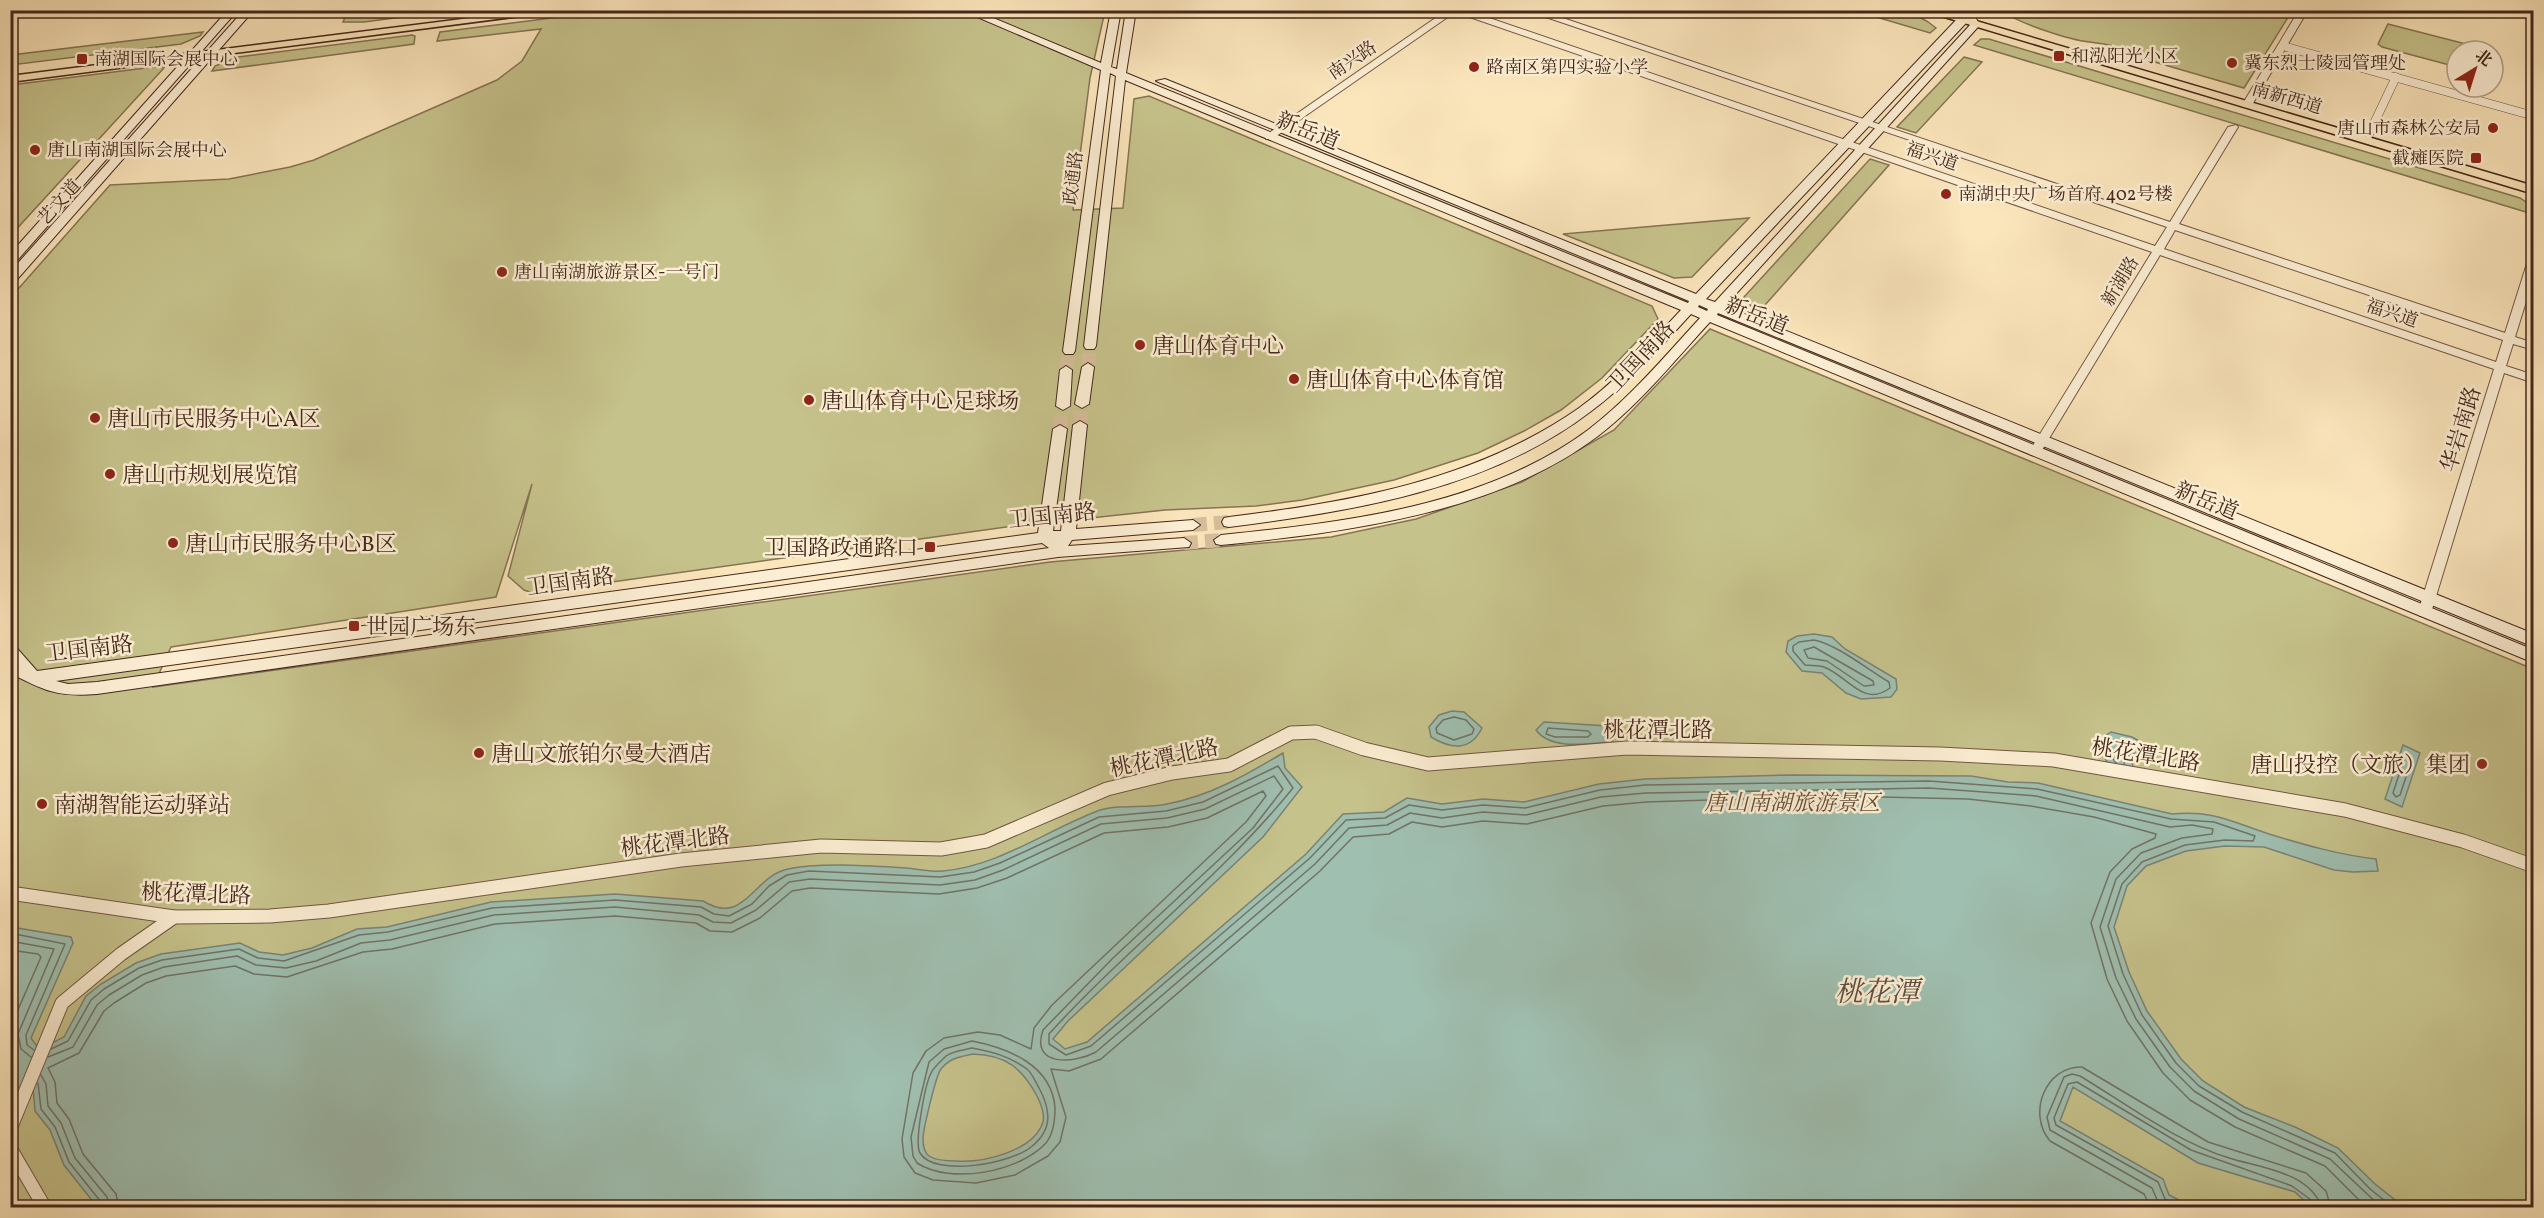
<svg xmlns="http://www.w3.org/2000/svg" width="2544" height="1218" font-family="Vollkorn,'Noto Serif SC',serif">
  <style>
    .green { fill: #c6c28b; stroke: #867454; stroke-width: 1.5 }
    .water { fill: #9fbfb0; stroke: #7b8275; stroke-width: 1.5; fill-rule: evenodd }
    .lines { fill: none; stroke-linecap: round; stroke-linejoin: round }
    .shore { stroke: #727366; stroke-width: 1.5 }
    .secondary-tunnel { stroke: #d7bf9b; stroke-width: 14; stroke-dasharray: 14 7; stroke-linecap: butt }
    .minor-far1-casing { stroke: #725644; stroke-width: 9 }
    .minor-casing { stroke: #725644; stroke-width: 15 }
    .tertiary-casing { stroke: #725644; stroke-width: 2 }
    .secondary-casing { stroke: #45271c; stroke-width: 2 }
    .primary-casing { stroke: #45271c; stroke-width: 3 }
    .minor-far1 { stroke: #fceed3; stroke-width: 8 }
    .minor { stroke: #fceed3; stroke-width: 13 }
    .tertiary { fill: #fceed3; fill-rule: evenodd }
    .secondary { fill: #fceed3; fill-rule: evenodd }
    .primary { fill: #fbe5bb; fill-rule: evenodd }
    .poi-dot { fill: #8f2418; stroke: #fceed3; stroke-width: 2 }
    .labels { text-anchor: middle; stroke-width: 5; stroke-linejoin: round; paint-order: stroke }
    .far-poi-label { font-size: 18px; fill: #45271c; stroke: #fceed3; text-anchor: start }
    .far-street-label { font-size: 18px; fill: #45271c; stroke: #fceed3 }
    .street-label { font-size: 22px; fill: #45271c; stroke: #fceed3 }
    .poi-label { font-size: 22px; fill: #45271c; stroke: #fceed3; text-anchor: start }
    .park-label { font-size: 22px; font-style: italic; fill: #654e38; stroke: #fceed3 }
    .near-water-label { font-size: 28px; font-style: italic; fill: #5c4d41; stroke: #fceed3 }
  </style>
  <rect width="100%" height="100%" fill="#fbe5bb"/>
  <filter id="stains"><feTurbulence type="fractalNoise" baseFrequency=".00333" numOctaves="4"/><feColorMatrix values="0 0 0 0 .2 0 0 0 0 .09 0 0 0 0 .02 0 0 0 .5 -.17"/></filter>
  <radialGradient id="worn" r=".72"><stop offset=".6" stop-color="#630" stop-opacity="0"/><stop offset="1" stop-color="#630" stop-opacity=".3"/></radialGradient>
  <g class="green">
    <polygon points="382,10 448,10 448,11 364,22 343,22 346,15"/>
    <polygon points="616,10 1105,11 1090,78 1073,210 1123,208 1134,99 1149,96 1652,306 1658,319 1602,378 1561,410 1524,431 1478,453 1394,480 1302,500 1256,506 1165,510 1006,527 533,593 524,590 508,576 532,484 496,597 171,647 153,687 1050,562 1331,537 1416,519 1522,482 1614,430 1710,329 2533,669 2533,1207 11,1208 11,297 110,185 229,179 290,167 314,160 497,80 522,61 541,29 437,41 440,32"/>
    <path d="M1856 11C1883 10 1914 8 1936 28L1930 33Z"/>
    <path d="M2002 11H2292L2244 88 2148 60C2129 47 2111 45 2090 42 2069 40 2018 23 2002 11Z"/>
    <polygon points="2388,24 2497,52 2493,62 2493,51 2457,51 2457,67 2382,47 2378,44"/>
    <polygon points="203,32 200,36 181,44 11,65 11,55"/>
    <polygon points="412,35 415,36 414,44 212,71 215,66 238,57"/>
    <polygon points="1981,39 1989,39 2520,198 2529,204 2526,212 1974,45"/>
    <polygon points="1964,57 1982,62 1916,133 1897,127"/>
    <polygon points="161,66 164,68 11,235 11,85"/>
    <polygon points="1870,159 1889,165 1757,314 1744,297"/>
    <polygon points="1749,218 1692,277 1674,278 1563,234"/>
  </g>
  <g class="water">
    <polygon points="1814,634 1832,637 1845,649 1896,679 1897,689 1891,697 1861,699 1846,693 1822,673 1802,671 1786,652 1788,641 1797,636"/>
    <path d="M1452 711 1464 712 1482 728C1470 752 1451 749 1431 737L1429 727 1439 715Z"/>
    <path d="M1544 722 1608 726 1613 742C1589 743 1551 751 1536 730Z"/>
    <polygon points="2111,732 2132,737 2150,747 2153,760 2130,759 2136,773 2113,770 2099,750 2101,739"/>
    <polygon points="2403,745 2420,753 2402,807 2385,799"/>
    <path d="M1283 753 1285 768 1302 787 1263 837 1068 1021 1053 1039 1065 1049 1087 1042 1306 854 1343 814 1384 812 1407 798 1442 804 1483 799 1524 802 1599 784 1645 779 1791 775 1971 776 2008 782 2038 783 2172 814C2214 810 2232 822 2269 834 2305 845 2340 855 2376 859L2378 871 2353 872 2334 870 2264 847 2225 846 2186 851 2146 866 2127 886 2114 927 2129 972 2147 1011 2181 1059 2203 1081 2244 1107 2295 1127 2338 1148 2375 1184 2404 1207H2311L2295 1192 2198 1163 2073 1087 2060 1121 2163 1179 2169 1195 2193 1207 98 1208 64 1165 50 1130 35 1111 33 1086 13 1089 11 1095V927L71 937 73 943 31 1038 36 1045 52 1043 64 1037 86 996 101 984 136 963 161 954 240 943 259 952 283 955 312 948 357 929 387 927 491 902 615 894 703 901C745 927 753 876 788 869 820 862 872 866 906 868 918 869 931 872 943 871 998 866 1044 832 1095 812 1117 803 1144 809 1167 804 1210 796 1246 775 1283 753ZM973 1054C1006 1055 1022 1068 1037 1096 1041 1104 1045 1114 1043 1122 1034 1151 983 1163 956 1161 949 1161 935 1160 929 1156 924 1152 923 1145 923 1139 923 1130 936 1075 941 1069 950 1058 959 1057 973 1054Z"/>
  </g>
  <g class="lines">
    <g class="shore">
      <path d="M1814 640C1838 645 1867 669 1889 682L1890 688C1863 708 1848 676 1824 667 1818 665 1811 666 1805 665L1793 651V646L1799 642Z"/>
      <polygon points="1814,647 1873,681 1874,685 1864,686 1827,661 1808,658 1804,650"/>
      <polygon points="1454,717 1466,720 1474,729 1472,734 1454,740 1437,733 1436,728 1443,720"/>
      <polygon points="1548,728 1588,731 1591,734 1588,737 1555,737 1546,734"/>
      <polygon points="2409,755 2412,759 2400,795 2396,797 2393,793 2405,756"/>
      <path d="M2116 763 2106 748 2107 742C2118 736 2130 743 2140 749L2138 753 2127 755 2124 764"/>
      <polyline points="10,933 65,944 26,1035 27,1045 34,1050"/>
      <polyline points="10,941 54,949 18,1034 21,1049 31,1057"/>
      <polyline points="10,950 38,954 41,957 10,1028"/>
      <path d="M972 1041C1008 1048 1052 1065 1055 1108 1055 1119 1054 1133 1046 1143 1019 1172 951 1185 917 1163L913 1156 911 1137 929 1062 944 1049Z"/>
      <path d="M972 1048C993 1052 1009 1056 1027 1069 1032 1073 1035 1081 1039 1088 1051 1110 1053 1130 1031 1147 1012 1163 935 1178 920 1153 914 1143 925 1085 931 1073 933 1068 942 1060 946 1056 952 1051 964 1050 972 1048Z"/>
      <path d="M51 1049 68 1041 91 1000 104 989 139 968 162 960 239 949 258 958 284 961 359 935 388 932 492 908 615 900 701 907 714 914 729 916 752 904 769 886 787 875 809 871 940 877 974 872 1000 863 1099 817 1166 811 1203 802 1278 766 1293 788C1220 878 1127 948 1049 1034V1044L1066 1055 1091 1046 1310 858 1346 820 1385 818 1409 805 1442 810 1483 805 1525 808 1600 790 1645 785 1929 781 2037 789 2171 819 2214 822 2255 836 2253 841 2225 840 2185 845 2142 862 2122 884 2108 926 2123 974 2142 1015 2176 1063 2199 1086 2242 1112 2335 1153 2370 1189 2394 1208"/>
      <path d="M48 1057 73 1047 97 1005 109 995 142 975 164 967 237 956 256 965 286 968 316 961 361 943 390 940 494 915 615 907 699 915 713 922 731 923 756 910 789 882 810 879 940 885 975 880 1003 870 1101 824 1167 818 1205 809 1274 776 1283 789 1253 828 1113 958 1043 1030C1030 1067 1074 1064 1096 1052L1315 864 1349 828 1387 825 1410 813 1442 818 1483 812 1526 815 1601 797 1646 793 1929 788 2036 796 2170 827 2192 825 2213 829 2212 834 2182 838 2141 853 2116 879 2100 927 2116 978 2136 1019 2170 1067 2194 1091 2239 1119 2330 1159 2382 1208"/>
      <polyline points="41,1075 46,1084 48,1106 61,1123 75,1158 107,1197 110,1208"/>
      <polyline points="38,1083 41,1109 55,1127 69,1162 101,1202 102,1208"/>
      <polyline points="119,1208 116,1194 83,1154 69,1119 57,1103 55,1082 48,1068 79,1053 104,1011 114,1003 146,983 166,976 235,966 254,974 287,977 363,952 392,949 495,924 615,916 696,923 710,931 732,932 760,918 792,891 810,888 939,894 977,888 1007,878 1104,833 1168,827 1207,818 1263,791 1266,796 1246,822 1052,1005 1034,1028 1031,1049 1000,1035 978,1032 944,1038 926,1051 913,1073 902,1139 904,1157 915,1173 933,1180 976,1183 1015,1175 1048,1156 1060,1142 1066,1117 1051,1069 1069,1071 1101,1059 1320,871 1353,837 1389,834 1412,822 1442,827 1483,821 1527,824 1603,806 1646,802 1839,796 1968,799 2031,806 2094,817 2156,834 2155,838 2132,849 2110,872 2091,923 2107,979 2127,1021 2163,1073 2190,1100 2235,1127 2325,1166 2367,1208"/>
      <path d="M2151 1208 2144 1194 2050 1141C2027 1114 2045 1066 2082 1067L2208 1142 2306 1173 2326 1191 2331 1208"/>
      <path d="M2165 1208 2158 1202 2152 1188 2050 1130 2047 1117 2064 1077 2072 1074 2080 1076C2128 1105 2175 1141 2229 1158 2261 1168 2310 1172 2322 1208"/>
      <polyline points="2180,1208 2165,1199 2158,1182 2056,1125 2054,1118 2068,1084 2077,1082 2191,1150 2292,1186 2311,1200 2314,1208"/>
    </g>
    <g class="secondary-tunnel">
      <polyline points="1088,367 1090,346"/>
      <polyline points="1066,370 1069,351"/>
      <polyline points="1080,425 1082,404"/>
      <polyline points="1060,429 1063,406"/>
      <polyline points="1193,525 1229,522"/>
      <polyline points="1184,543 1221,540"/>
    </g>
    <g class="minor-far1-casing">
      <g id="minor-far1">
        <polyline points="2283,46 2534,116"/>
        <polyline points="2369,134 2396,77"/>
      </g>
    </g>
    <g class="minor-casing">
      <g id="minor">
        <polyline points="10,893 174,917 270,916 329,911 681,860 821,846 941,849 986,841 1107,789 1172,773 1229,765 1291,733 1316,732 1364,749 1428,764 1627,748 1940,754 2054,760 2345,810 2463,841 2534,866"/>
        <polyline points="10,1129 62,1003 121,954 174,917"/>
        <polyline points="10,1148 45,1208"/>
      </g>
    </g>
    <g class="tertiary-casing">
      <g id="tertiary">
        <path d="M1447 10H1466L2155 246 2167 227 1525 10H1539L2170 222 2228 127 2236 125 2238 127 2179 224 2505 333 2529 257 2534 254V276L2515 337 2534 343V350L2513 344 2506 366 2534 375V383L2504 373 2430 616H2420L2418 612 2494 369 2160 255 2039 455H2031L2029 452 2152 252 1455 12 1272 139H1266V135ZM2175 230 2503 340 2496 362 2164 249Z"/>
        <polygon points="2299,10 2308,10 2252,105 2244,107 2242,105"/>
      </g>
    </g>
    <g class="secondary-casing">
      <g id="secondary">
        <polygon points="228,10 238,10 14,264 10,265 10,254"/>
        <polygon points="244,10 254,10 14,283 10,283 10,272"/>
        <path d="M961 10H974L1101 63 1111 10H1121L1111 67 1117 69 1126 10H1136L1126 73 1688 303 1689 301 1156 81 1165 79 1696 294 1957 19 1972 11H1978L1980 13 1975 17 1980 25 1978 27 1725 306 2534 634V647L1718 313 1717 315 2534 650V663L1710 322C1674 361 1641 403 1598 436 1495 514 1346 532 1221 545L1216 544 1214 540 1221 535C1345 522 1484 507 1588 430 1630 398 1664 357 1700 318L1691 314C1659 349 1628 384 1590 412 1488 490 1353 511 1229 527L1224 526 1222 522 1224 518 1229 517C1351 502 1476 480 1579 408 1618 380 1649 344 1681 310L1125 80 1096 346 1094 349H1086L1084 346 1116 76 1110 73 1075 351 1073 354H1065L1063 351 1101 70ZM1968 21 1970 25 1715 302 1706 299ZM1699 305 1708 309 1707 311 1698 307Z"/>
        <polygon points="1088,363 1094,367 1089,404 1082,408 1075,404 1082,367"/>
        <polygon points="1066,366 1072,370 1070,406 1063,410 1056,406 1060,370"/>
        <path d="M1080 421 1087 425 1076 529 1193 520 1200 525 1193 530 1072 540 1068 546 1184 538 1191 543 1189 547 1058 557 97 694C57 697 45 691 10 673V644L15 646 37 671 1038 533 1053 429 1060 425 1067 429 1053 531H1061L1073 425ZM1042 543 1049 548 97 682 68 684 56 681Z"/>
      </g>
    </g>
    <g class="primary-casing">
      <g id="primary">
        <polygon points="533,10 567,10 10,82 10,76"/>
        <polygon points="1921,10 1939,10 2534,186 2534,194"/>
      </g>
    </g>
    <use href="#minor-far1" class="minor-far1"/>
    <use href="#minor" class="minor"/>
    <use href="#tertiary" class="tertiary"/>
    <use href="#secondary" class="secondary"/>
    <use href="#primary" class="primary"/>
  </g>
  <g class="poi-dot">
    <rect x="2053" y="50" width="12" height="12" rx="3"/>
    <rect x="76" y="53" width="12" height="12" rx="3"/>
    <circle cx="2232" cy="63" r="6"/>
    <circle cx="1474" cy="67" r="6"/>
    <circle cx="2493" cy="128" r="6"/>
    <circle cx="35" cy="150" r="6"/>
    <rect x="2470" y="152" width="12" height="12" rx="3"/>
    <circle cx="1946" cy="194" r="6"/>
    <circle cx="502" cy="272" r="6"/>
    <circle cx="1140" cy="345" r="6"/>
    <circle cx="1294" cy="379" r="6"/>
    <circle cx="809" cy="400" r="6"/>
    <circle cx="95" cy="418" r="6"/>
    <circle cx="110" cy="474" r="6"/>
    <circle cx="173" cy="543" r="6"/>
    <rect x="924" y="541" width="12" height="12" rx="3"/>
    <rect x="348" y="620" width="12" height="12" rx="3"/>
    <circle cx="479" cy="753" r="6"/>
    <circle cx="2482" cy="764" r="6"/>
    <circle cx="42" cy="804" r="6"/>
  </g>
  <g class="labels">
    <g class="far-poi-label">
      <text x="2071" y="62">和泓阳光小区</text>
      <text x="94" y="65">南湖国际会展中心</text>
      <text x="2244" y="69">冀东烈士陵园管理处</text>
      <text x="1486" y="73">路南区第四实验小学</text>
      <text x="2481" y="134" text-anchor="end">唐山市森林公安局</text>
      <text x="47" y="156">唐山南湖国际会展中心</text>
      <text x="2464" y="164" text-anchor="end">截瘫医院</text>
      <text x="1958" y="200">南湖中央广场首府 402号楼</text>
      <text x="514" y="278">唐山南湖旅游景区-一号门</text>
    </g>
    <g class="far-street-label">
      <text transform="translate(1352 60) rotate(-34)" y="6">南兴路</text>
      <text transform="translate(2287 98) rotate(16)" y="6">南新西道</text>
      <text transform="translate(1932 156) rotate(19)" y="6">福兴道</text>
      <text transform="translate(1073 178) rotate(-83)" y="6">政通路</text>
      <text transform="translate(59 202) rotate(-48)" y="6">艺文道</text>
      <text transform="translate(2120 281) rotate(-59)" y="6">新湖路</text>
      <text transform="translate(2392 313) rotate(19)" y="6">福兴道</text>
    </g>
    <g class="street-label">
      <text transform="translate(1308 130) rotate(22)" y="8">新岳道</text>
      <text transform="translate(1757 315) rotate(22)" y="8">新岳道</text>
      <text transform="translate(1640 356) rotate(-47)" y="8">卫国南路</text>
      <text transform="translate(2460 429) rotate(-73)" y="8">华岩南路</text>
      <text transform="translate(2207 500) rotate(22)" y="8">新岳道</text>
      <text transform="translate(1052 515) rotate(-6)" y="8">卫国南路</text>
      <text transform="translate(570 581) rotate(-8)" y="8">卫国南路</text>
      <text transform="translate(89 648) rotate(-7)" y="8">卫国南路</text>
      <text x="1658" y="737">桃花潭北路</text>
      <text transform="translate(2146 754) rotate(9)" y="8">桃花潭北路</text>
      <text transform="translate(1164 757) rotate(-12)" y="8">桃花潭北路</text>
      <text transform="translate(675 841) rotate(-7)" y="8">桃花潭北路</text>
      <text transform="translate(196 893) rotate(2)" y="8">桃花潭北路</text>
    </g>
    <g class="poi-label">
      <text x="1152" y="353">唐山体育中心</text>
      <text x="1306" y="387">唐山体育中心体育馆</text>
      <text x="821" y="408">唐山体育中心足球场</text>
      <text x="107" y="426">唐山市民服务中心A区</text>
      <text x="122" y="482">唐山市规划展览馆</text>
      <text x="185" y="551">唐山市民服务中心B区</text>
      <text x="918" y="555" text-anchor="end">卫国路政通路口</text>
      <text x="366" y="634">世园广场东</text>
      <text x="491" y="761">唐山文旅铂尔曼大酒店</text>
      <text x="2470" y="772" text-anchor="end">唐山投控（文旅）集团</text>
      <text x="54" y="812">南湖智能运动驿站</text>
    </g>
    <g class="park-label">
      <text x="1792" y="810">唐山南湖旅游景区</text>
    </g>
    <g class="near-water-label">
      <text x="1877" y="1001">桃花潭</text>
    </g>
  </g>
  <rect width="2544" height="1218" fill="none" stroke="#fbe5bb" stroke-width="36"/>
  <rect x="12" y="12" width="2520" height="1194" fill="none" stroke="#45271c" stroke-width="3"/>
  <rect x="18" y="18" width="2508" height="1182" fill="none" stroke="#45271c" stroke-width="1.5"/>
  <g transform="translate(2475 69) rotate(38)"><circle r="28" fill="#fceed3" stroke="#b39e8a" stroke-width="1.5"/>
  <path d="M0-4.5L10 22L0 15L-10 22Z" fill="#8f2418"/>
  <text y="-9" font-size="16" font-weight="bold" text-anchor="middle" fill="#45271c">北</text>
  </g>
  <rect width="100%" height="100%" filter="url(#stains)"/>
  <rect width="100%" height="100%" fill="url(#worn)"/>
</svg>
